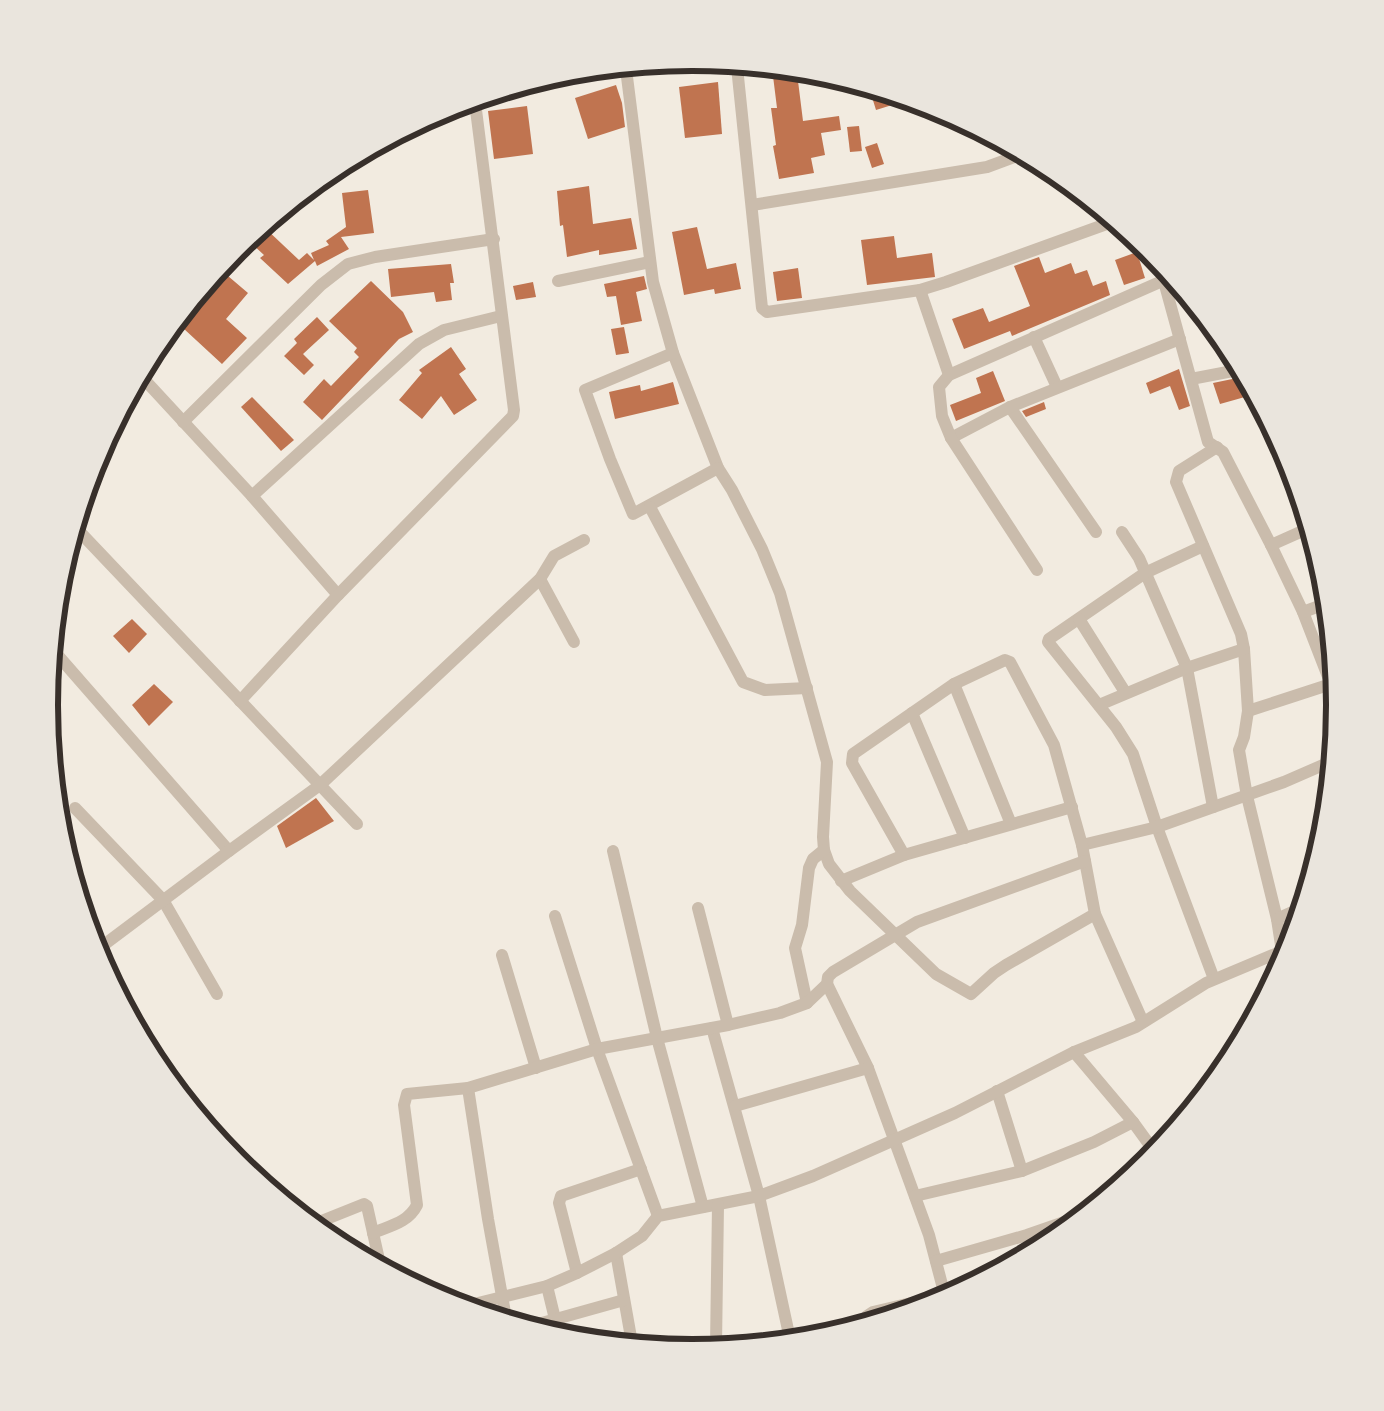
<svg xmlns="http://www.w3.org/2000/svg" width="1384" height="1411" font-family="'Sofia Sans Condensed',sans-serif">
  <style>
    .building { fill: #c07450 }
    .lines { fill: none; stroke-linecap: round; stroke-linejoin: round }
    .street { stroke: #cabcac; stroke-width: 12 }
    .rim { fill: none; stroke: #38302b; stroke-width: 6 }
  </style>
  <rect width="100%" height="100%" fill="#f2ebe0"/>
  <g class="building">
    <polygon points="797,73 803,121 839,116 841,130 821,133 825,155 811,158 814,173 779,179 773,146 776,145 771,108 777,108 773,76"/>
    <polygon points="718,82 722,134 685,138 679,87"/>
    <polygon points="616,85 622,103 625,127 588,139 575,98"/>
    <polygon points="881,94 894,98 905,101 876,110 872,97"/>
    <polygon points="527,106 533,154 494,159 488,111"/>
    <polygon points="859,126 862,151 850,152 847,127"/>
    <polygon points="877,143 884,164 872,168 865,147"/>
    <polygon points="589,186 593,224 631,218 637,249 599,255 599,250 567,257 563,225 560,226 557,191"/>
    <polygon points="368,190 374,233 341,237 349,249 317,266 315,261 288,284 260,258 264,255 249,241 265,228 299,260 307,253 314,260 311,253 329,245 326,241 346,227 342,193"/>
    <polygon points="697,227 707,269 736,263 741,289 715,294 714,289 684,295 672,232"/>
    <polygon points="894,236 897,258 932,253 935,277 867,285 861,240"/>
    <polygon points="1137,252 1145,278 1124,285 1115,260"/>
    <polygon points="1039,257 1045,273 1071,263 1075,274 1087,270 1093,286 1106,281 1110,295 1012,336 1010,331 964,349 952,319 983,308 989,322 1030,306 1014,266"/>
    <polygon points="451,264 454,283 450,283 452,300 436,302 434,292 391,297 388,269"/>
    <polygon points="798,268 802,298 777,301 773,272"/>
    <polygon points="228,276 248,293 226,319 247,338 222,364 183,328 187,324 181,318 200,296 206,302"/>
    <polygon points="644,276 647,289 636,292 642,321 621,325 616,296 607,297 604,284"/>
    <polygon points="371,281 403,312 413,332 399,339 322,420 303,402 324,379 331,386 359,357 354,352 357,348 329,321"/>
    <polygon points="533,282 536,297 516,300 513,286"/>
    <polygon points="317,317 329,330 303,354 314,365 304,375 284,356 297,343 294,339"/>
    <polygon points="624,327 629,353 616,355 611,329"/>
    <polygon points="451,347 466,369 459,374 477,400 454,415 441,396 422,419 399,400 422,373 419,370"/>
    <polygon points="1179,369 1190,406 1179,410 1170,386 1150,394 1146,383"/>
    <polygon points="993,371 1005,401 956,421 950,405 981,393 976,378"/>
    <polygon points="1242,377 1252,395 1220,404 1213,383"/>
    <polygon points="673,382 679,404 615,419 609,392 640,385 641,391"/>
    <polygon points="252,397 294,440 281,451 241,407"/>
    <polygon points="1044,402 1046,409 1026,417 1022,411"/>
    <polygon points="132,619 147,634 129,653 113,636"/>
    <polygon points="154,684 173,702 149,726 132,705"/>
    <polygon points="316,798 334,821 286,848 277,826"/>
  </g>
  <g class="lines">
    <g class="street">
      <polyline points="737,67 762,308 767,312 920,290 946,282 1112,222"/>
      <polyline points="626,69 653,282 673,353 718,468 732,490 762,549 780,593 827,762 823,837 824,850 829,864 850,891 936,974 971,994 994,973 1006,965 1095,914"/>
      <polyline points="752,205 987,167 1020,155"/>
      <polyline points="1160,267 1208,442 1223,452 1271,545 1303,612 1334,692"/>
      <polyline points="558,281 650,262"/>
      <polyline points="920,290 949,375"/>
      <polyline points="1034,337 1057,387"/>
      <polyline points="673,353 585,390 610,459 633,514 718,468"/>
      <polyline points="142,377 252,496 338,595"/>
      <polyline points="1191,379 1238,370"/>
      <polyline points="1010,407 1096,532"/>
      <polyline points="183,422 321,285 348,264 375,257 494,239"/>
      <polyline points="951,438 1010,407 1180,339"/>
      <polyline points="1217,447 1179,471 1176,482 1241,634 1244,649 1248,711 1244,737 1239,750 1247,796 1277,919 1283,958"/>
      <polyline points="252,496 419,344 444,330 501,316"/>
      <polyline points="650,507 743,682 765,690 807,688"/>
      <polyline points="77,529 357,824"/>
      <polyline points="1122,532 1139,558 1187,668 1213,807"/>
      <polyline points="1271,545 1307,529"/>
      <polyline points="1203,546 1145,573 1049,639 1048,642 1116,727 1133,754 1157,827 1214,979"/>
      <polyline points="1037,570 951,438 942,416 939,387 949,375 1169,278"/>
      <polyline points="540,579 574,642"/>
      <polyline points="1303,612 1325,604"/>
      <polyline points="1079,619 1125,692"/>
      <polyline points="54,651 229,851"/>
      <polyline points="954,684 1011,824"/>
      <polyline points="240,701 338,595 513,416 514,410 475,102"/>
      <polyline points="1099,705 1187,668 1244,649"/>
      <polyline points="1248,711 1331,684"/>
      <polyline points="912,713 965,838"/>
      <polyline points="75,808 163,900 217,994"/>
      <polyline points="1082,845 1157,827 1284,782 1330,762"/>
      <polyline points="613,851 657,1038 703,1207"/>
      <polyline points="904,855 852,763 853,754 954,684 1005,660 1010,662 1054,745 1082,845 1095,914 1143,1022"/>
      <polyline points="841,881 904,855 1072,807"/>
      <polyline points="698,908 728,1025"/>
      <polyline points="555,916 597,1049 658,1216"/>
      <polyline points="1277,919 1299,909"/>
      <polyline points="97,950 229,851 320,785 540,579 554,556 584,540"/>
      <polyline points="502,955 536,1068"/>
      <polyline points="827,984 868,1068 929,1235 945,1296"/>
      <polyline points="807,1003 795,948 802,925 809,868 813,859 824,850"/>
      <polyline points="712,1028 759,1196 790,1339"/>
      <polyline points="1074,1052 1133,1122 1154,1151"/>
      <polyline points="468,1088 488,1219 506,1318"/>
      <polyline points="997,1091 1022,1171"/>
      <polyline points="735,1106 868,1068"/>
      <polyline points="1150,1145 1167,1135"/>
      <polyline points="915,1196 1022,1171 1094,1142 1133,1122"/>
      <polyline points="314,1224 364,1204 367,1206 380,1264"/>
      <path d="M373 1233C389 1226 408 1223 417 1205L404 1105 407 1094 468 1088 597 1049 728 1025 780 1013 807 1003 827 984 828 977 833 972 917 922 1085 861"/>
      <polyline points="616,1253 632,1343"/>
      <polyline points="936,1261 1027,1235 1076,1218"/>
      <polyline points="577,1273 559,1203 561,1196 641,1169"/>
      <polyline points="547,1286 555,1319"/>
      <polyline points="466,1306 547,1286 577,1273 616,1253 642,1236 658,1216 759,1196 813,1176 955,1113 1074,1052 1136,1027 1206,983 1287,949"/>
      <polyline points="865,1322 867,1316 873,1312 945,1295"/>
      <polyline points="531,1326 624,1300"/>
      <polyline points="766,1341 790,1336"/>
      <polyline points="716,1346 718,1205"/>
    </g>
  </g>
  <path d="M0 0H1384V1411H0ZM58 705a634 634 0 1 1 1268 0a634 634 0 1 1-1268 0Z" fill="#eae5dd" fill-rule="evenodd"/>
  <path class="rim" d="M58 705a634 634 0 1 1 1268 0a634 634 0 1 1-1268 0Z"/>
</svg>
